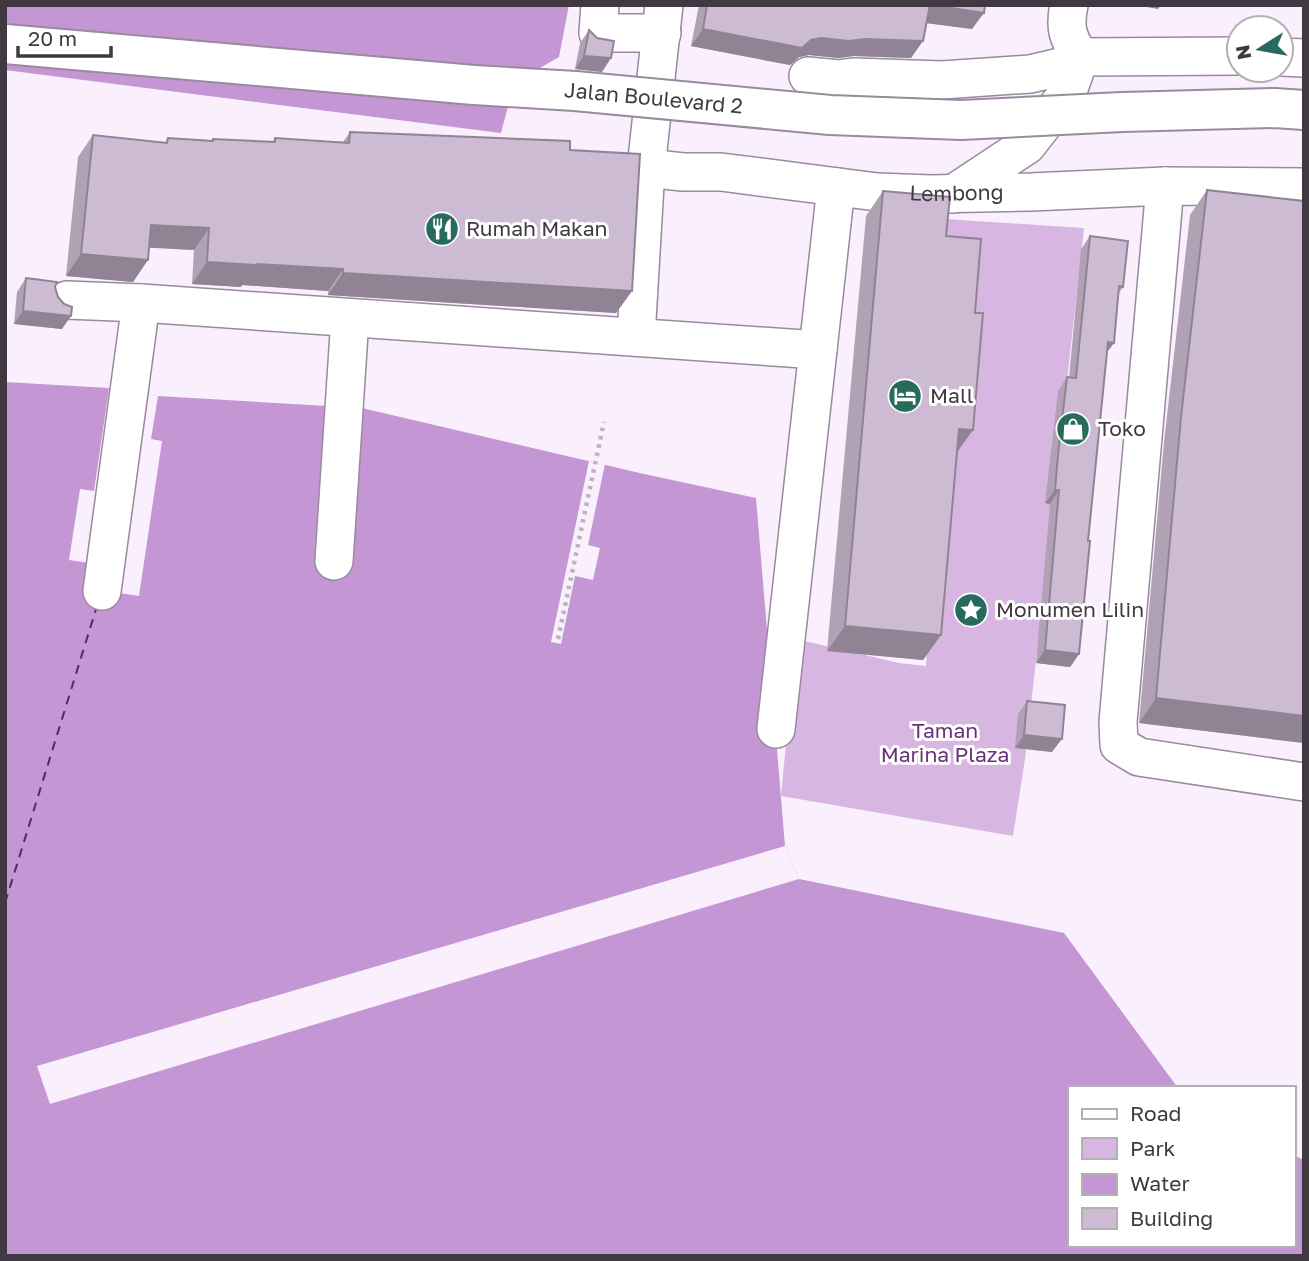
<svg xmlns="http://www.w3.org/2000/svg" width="1309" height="1261" font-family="'Golos Text',sans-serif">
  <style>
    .green { fill: #d8b6e2 }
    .water { fill: #c496d3 }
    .pier { fill: #f9effd }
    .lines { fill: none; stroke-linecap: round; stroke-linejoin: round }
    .ferry { stroke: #5c246c; stroke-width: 2; stroke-dasharray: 9 7; stroke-linecap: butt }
    .minor-casing { stroke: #9a899f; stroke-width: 40 }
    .major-casing { stroke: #9a899f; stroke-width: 42 }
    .path { stroke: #bcb3bf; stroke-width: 4.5; stroke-dasharray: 3.5 5; stroke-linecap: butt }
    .minor { stroke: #fff; stroke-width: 37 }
    .major { stroke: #fff; stroke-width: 38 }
    .major-bridge-casing { stroke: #9a899f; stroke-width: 42; stroke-linecap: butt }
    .major-bridge { stroke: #fff; stroke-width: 38 }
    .wall { fill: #b0a1b5 }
    .shaded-wall { fill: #908394 }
    .building { fill: #cdbbd3; stroke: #908394; stroke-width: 2 }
    .labels { text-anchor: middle; stroke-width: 6; stroke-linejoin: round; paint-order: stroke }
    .street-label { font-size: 21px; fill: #403942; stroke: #fff }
    .poi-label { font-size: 21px; fill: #403942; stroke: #fff; text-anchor: start }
    .park-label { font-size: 21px; fill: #683179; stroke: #fff }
  </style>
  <rect width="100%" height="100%" fill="#f9effd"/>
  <polygon class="green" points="945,219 1084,228 1025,759 1013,836 781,796 796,639 899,663 926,666"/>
  <g class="water">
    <polygon points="5,5 569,5 559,57 514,83 501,133 5,70"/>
    <polygon points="5,382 109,388 158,396 362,408 644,474 756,498 785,846 799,879 1064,933 1178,1088 1069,1088 1069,1245 1293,1245 1293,1155 1304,1160 1304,1256 5,1256"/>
  </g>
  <g class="pier">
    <polygon points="109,388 158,396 151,439 162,441 139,596 87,588 90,563 69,560 80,489 94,491"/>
    <polygon points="589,461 605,464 588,545 600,548 593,580 575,576 561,644 551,642"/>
    <polygon points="785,846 799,879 50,1104 37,1066"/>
  </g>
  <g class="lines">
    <polyline class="ferry" points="5,903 97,606"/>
    <g class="minor-casing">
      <g id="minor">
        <polyline points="600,5 598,33 662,33"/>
        <path id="s1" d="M664 5 646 168 683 172H721L877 192 930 194 1031 192 1165 186 1304 187"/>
        <path d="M1069 5C1064 28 1068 38 1080 57"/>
        <polyline points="1281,57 1304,58"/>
        <polyline points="808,76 838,79 853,77 942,80 1030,74 1060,67 1080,57 1239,56"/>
        <polyline points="1165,186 1118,722 1119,745 1139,757 1304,782"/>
        <polyline points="953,194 1027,145 1067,94 1080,57"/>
        <polyline points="67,300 141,303 818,350"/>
        <polyline points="636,337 646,168"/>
        <polyline points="334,561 350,318"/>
        <polyline points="102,591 141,303"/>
        <polyline points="776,729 836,187"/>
      </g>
    </g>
    <g class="major-casing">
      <polyline id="major" points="5,44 474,85"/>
    </g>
    <polyline class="path" points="558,639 604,422"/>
    <use href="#minor" class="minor"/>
    <use href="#major" class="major"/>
    <g class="major-bridge-casing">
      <g id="major-bridge">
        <path id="s2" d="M474 85 575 91 830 115 961 120 1122 112 1275 108 1304 110"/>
      </g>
    </g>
    <use href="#major-bridge" class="major-bridge"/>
  </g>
  <g class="wall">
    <polygon points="699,5 985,5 972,29 927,23 911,58 854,56 838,58 809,55 799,57 790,65 691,46"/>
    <polygon points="589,30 602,72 575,69 580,43"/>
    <polygon points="350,132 570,150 632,291 616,313 328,295 328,291 242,285 241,287 192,284 194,250 149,247 133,282 66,276 78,157 93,135 165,143 168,138 211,141 213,139 272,142 275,138 343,142"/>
    <polygon points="1207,190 1304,201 1304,743 1139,723 1164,442 1190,215"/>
    <polygon points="883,191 946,236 957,453 941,635 923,660 827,651 866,216"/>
    <polygon points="1090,236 1123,287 1119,293 1114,343 1107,352 1088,541 1079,654 1070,667 1036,663 1050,504 1045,503 1058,391 1067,377 1069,378 1081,249"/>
    <polygon points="26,278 55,287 62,329 14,324 17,292"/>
    <polygon points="1027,701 1052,752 1015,748 1018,714"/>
  </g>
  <g class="shaded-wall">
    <polygon points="930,5 984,13 972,29 918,22"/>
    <polygon points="1135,5 1161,5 1158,9"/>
    <polygon points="703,29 811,40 821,38 923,41 911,58 854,56 838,58 809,55 799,57 790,65 691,46"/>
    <polygon points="584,56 611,58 602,72 575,69"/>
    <polygon points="151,225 209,228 194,250 136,247"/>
    <polygon points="81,254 148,260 133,282 66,276"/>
    <polygon points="207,262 257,264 343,269 328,291 242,285 241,287 192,284"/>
    <polygon points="343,273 632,291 616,313 328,295"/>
    <polygon points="23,311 71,316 62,329 14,324"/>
    <polygon points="1108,342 1114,343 1104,356"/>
    <polygon points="959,429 973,430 955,455"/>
    <polygon points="1055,490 1059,490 1050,504 1045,503"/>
    <polygon points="845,626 941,635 923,660 827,651"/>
    <polygon points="1045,650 1079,654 1070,667 1036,663"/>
    <polygon points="1156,698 1304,716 1304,743 1139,723"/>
    <polygon points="1024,735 1062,739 1052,752 1015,748"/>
  </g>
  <g class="building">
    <polygon points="707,5 930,5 923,41 865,39 849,41 821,38 811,40 802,48 703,29"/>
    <polygon points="932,5 985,5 984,13"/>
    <polygon points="589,30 597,38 614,41 611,58 584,56"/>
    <polygon points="350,132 570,141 570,150 640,154 632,291 343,273 343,269 257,264 256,265 207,262 209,228 151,225 148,260 81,254 93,135 167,143 168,138 213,141 213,139 275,142 275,138 349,143"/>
    <polygon points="1207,190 1304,201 1304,716 1156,698 1181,417"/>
    <polygon points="883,191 950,197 946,236 981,239 975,313 983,313 973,430 959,429 941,635 845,626"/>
    <polygon points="1090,236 1128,241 1123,287 1119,286 1114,343 1108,342 1088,541 1090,541 1079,654 1045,650 1059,490 1055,490 1058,455 1067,377 1076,378"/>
    <polygon points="26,278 57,282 55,287 58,297 64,304 72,307 71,316 23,311"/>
    <polygon points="1027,701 1065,705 1062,739 1024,735"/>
  </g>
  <defs>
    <g id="restaurant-disc" transform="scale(1.75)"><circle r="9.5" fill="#286b5c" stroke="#fff"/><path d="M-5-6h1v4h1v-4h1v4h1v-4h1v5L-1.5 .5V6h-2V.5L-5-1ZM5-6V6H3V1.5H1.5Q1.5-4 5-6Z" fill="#fff"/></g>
    <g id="hotel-disc" transform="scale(1.75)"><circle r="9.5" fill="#286b5c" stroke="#fff"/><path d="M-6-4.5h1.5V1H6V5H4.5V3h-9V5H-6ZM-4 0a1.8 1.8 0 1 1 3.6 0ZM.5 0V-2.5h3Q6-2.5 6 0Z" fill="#fff"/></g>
    <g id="shop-disc" transform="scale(1.75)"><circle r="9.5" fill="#286b5c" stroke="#fff"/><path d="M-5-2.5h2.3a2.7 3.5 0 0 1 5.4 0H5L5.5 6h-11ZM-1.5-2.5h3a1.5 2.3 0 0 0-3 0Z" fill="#fff"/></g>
    <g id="sight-disc" transform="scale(1.75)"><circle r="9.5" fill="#286b5c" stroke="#fff"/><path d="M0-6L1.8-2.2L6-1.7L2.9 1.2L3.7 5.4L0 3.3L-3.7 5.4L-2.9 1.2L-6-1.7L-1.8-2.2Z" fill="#fff"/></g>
  </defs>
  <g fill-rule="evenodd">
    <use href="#restaurant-disc" x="442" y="229"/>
    <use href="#hotel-disc" x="905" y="396"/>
    <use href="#shop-disc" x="1073" y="429"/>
    <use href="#sight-disc" x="971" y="610"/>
  </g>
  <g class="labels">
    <g class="street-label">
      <text dy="7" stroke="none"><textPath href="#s2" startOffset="180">Jalan Boulevard 2</textPath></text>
      <text dy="7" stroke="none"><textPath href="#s1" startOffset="476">Lembong</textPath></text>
    </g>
    <g class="poi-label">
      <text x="466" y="236">Rumah Makan</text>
      <text x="930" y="403">Mall</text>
      <text x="1098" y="436">Toko</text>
      <text x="996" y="617">Monumen Lilin</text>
    </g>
    <g class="park-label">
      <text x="945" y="738">Taman<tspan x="945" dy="24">Marina Plaza</tspan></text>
    </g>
  </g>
  <rect width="1309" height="1261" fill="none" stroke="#403942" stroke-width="14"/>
  <rect x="1068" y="1086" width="228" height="161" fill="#ffffff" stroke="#b3b0b3" stroke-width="2"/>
  <rect x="1082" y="1109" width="35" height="10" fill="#ffffff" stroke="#b3b0b3" stroke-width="2"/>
  <text x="1130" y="1121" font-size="21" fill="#403942">Road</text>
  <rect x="1082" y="1138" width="35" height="21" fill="#d8b6e2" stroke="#b3b0b3" stroke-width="2"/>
  <text x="1130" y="1156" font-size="21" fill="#403942">Park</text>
  <rect x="1082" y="1174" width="35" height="21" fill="#c496d3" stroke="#b3b0b3" stroke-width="2"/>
  <text x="1130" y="1191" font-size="21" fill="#403942">Water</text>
  <rect x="1082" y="1208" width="35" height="21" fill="#cdbbd3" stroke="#b3b0b3" stroke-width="2"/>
  <text x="1130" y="1226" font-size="21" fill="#403942">Building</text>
  <g transform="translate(1260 49) rotate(259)"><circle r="33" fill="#ffffff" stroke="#b3b0b3" stroke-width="2"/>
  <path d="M0-5L12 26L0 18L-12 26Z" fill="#286b5c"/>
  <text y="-10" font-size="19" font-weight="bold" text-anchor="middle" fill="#403942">N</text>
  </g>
  <path d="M18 46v10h93v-10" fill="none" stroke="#403942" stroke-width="3.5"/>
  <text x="28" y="46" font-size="21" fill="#403942" stroke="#ffffff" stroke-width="5" paint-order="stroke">20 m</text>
</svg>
